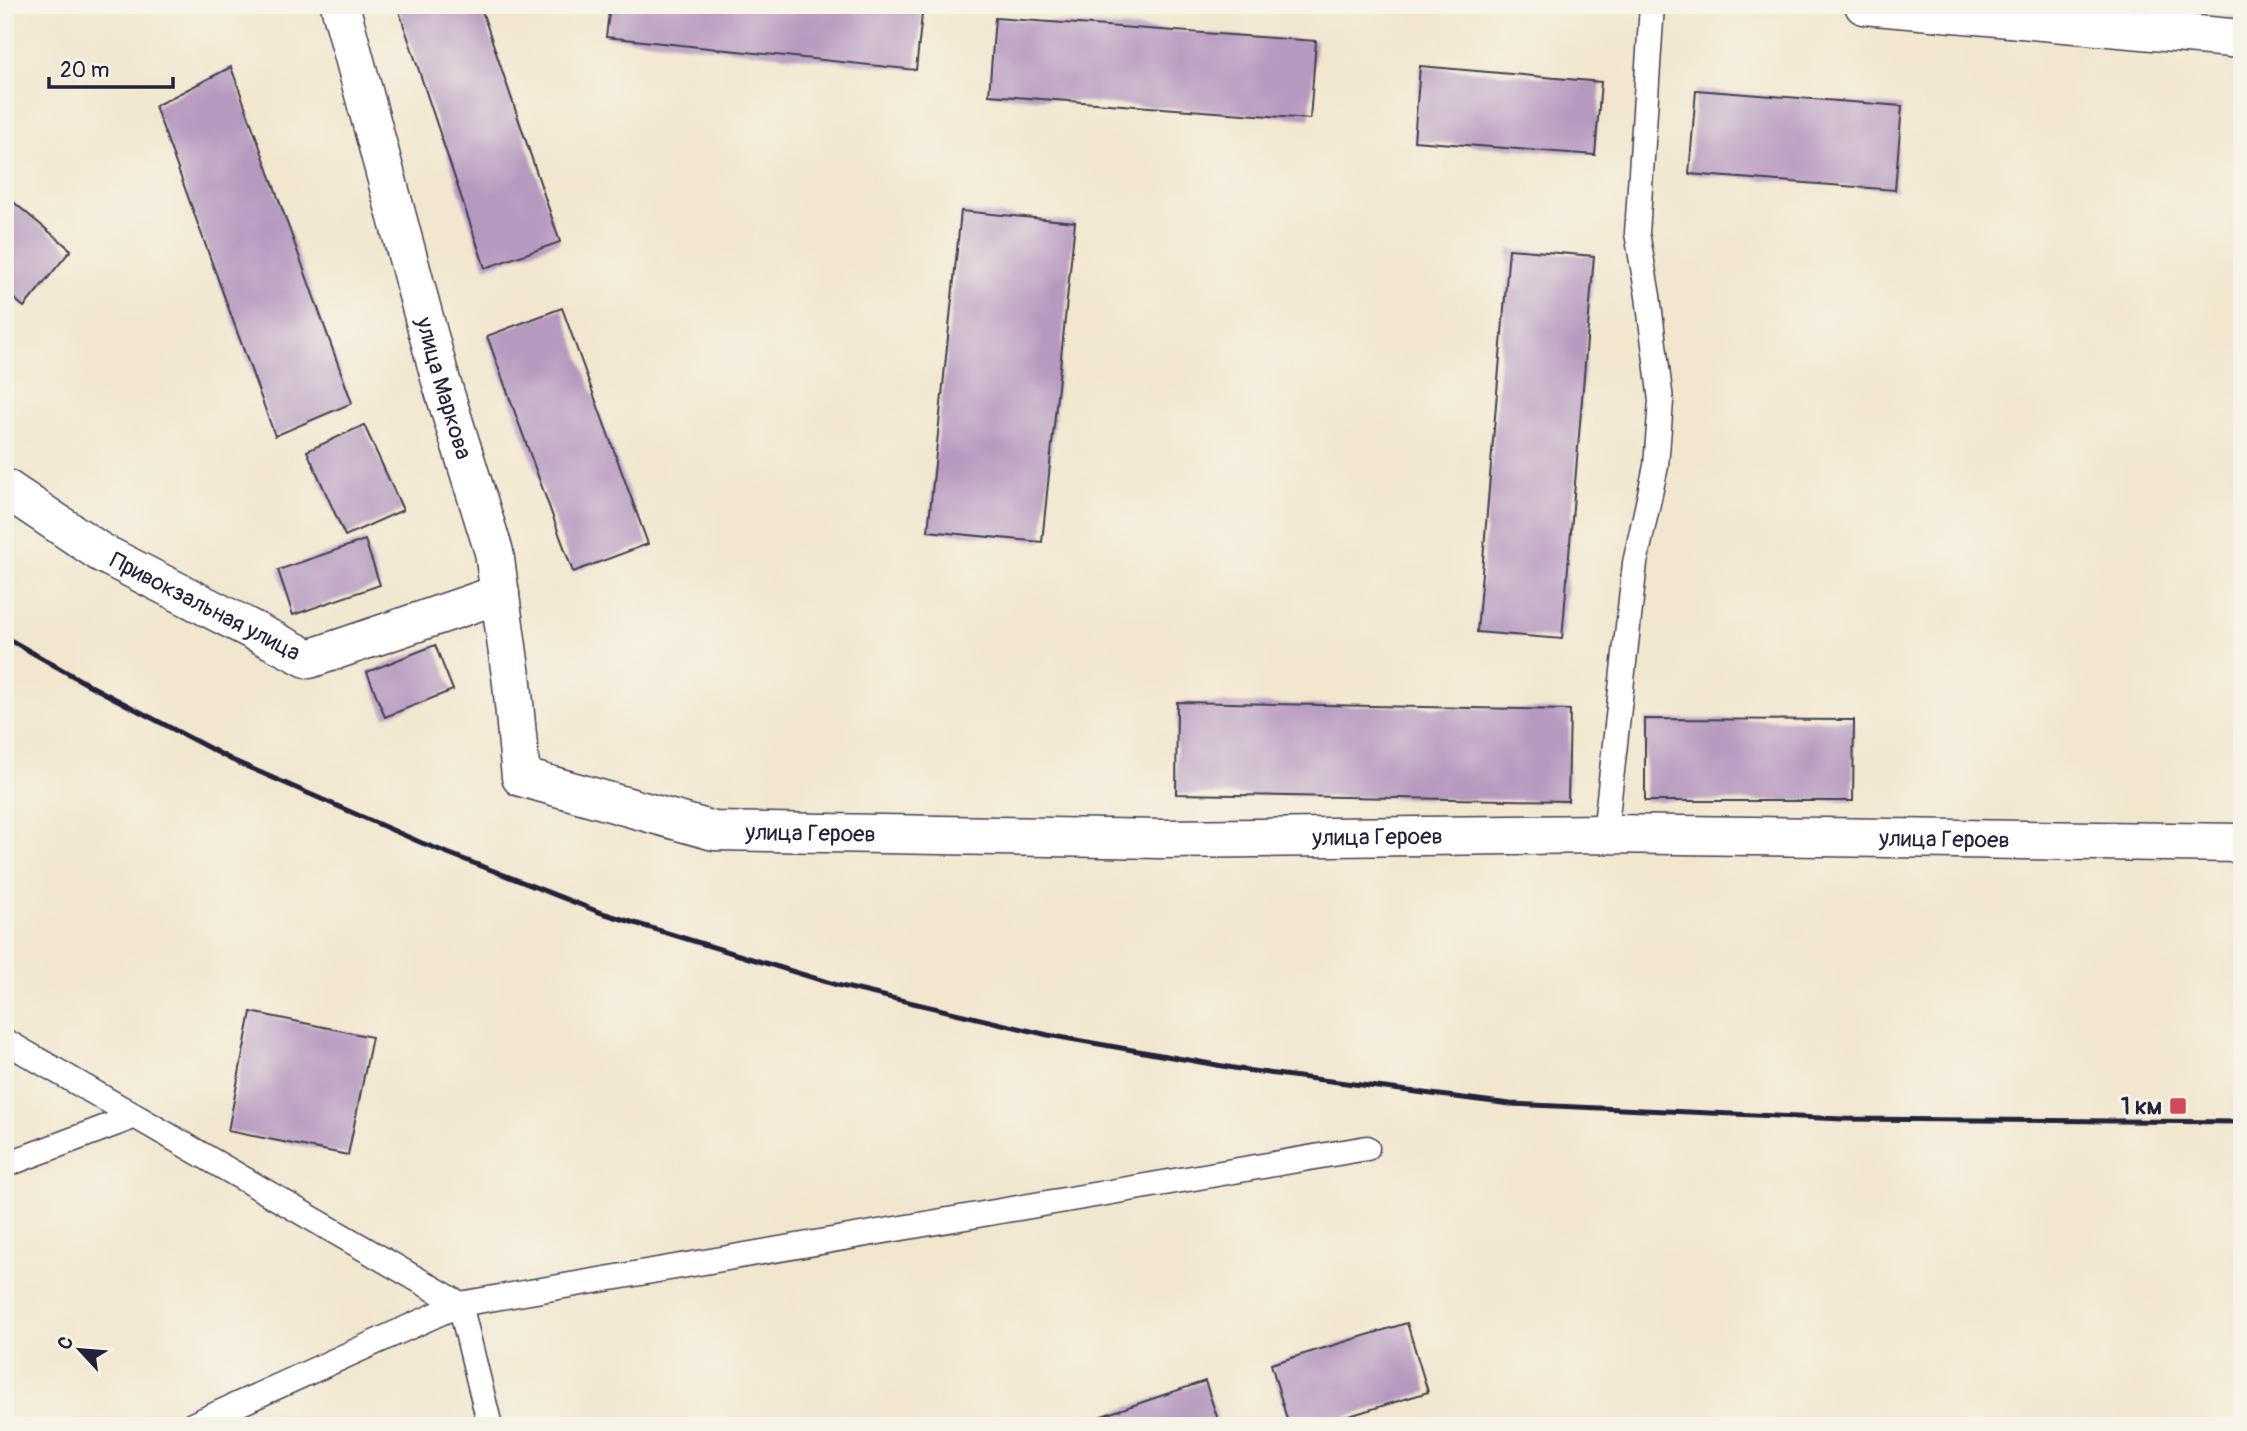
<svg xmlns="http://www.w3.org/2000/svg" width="2247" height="1431" font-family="Pangolin,sans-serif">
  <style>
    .building { fill: #b699bf }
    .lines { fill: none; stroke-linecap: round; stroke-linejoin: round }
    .service-casing { stroke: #413f51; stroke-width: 27 }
    .minor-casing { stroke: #413f51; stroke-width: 41 }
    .service { stroke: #fff; stroke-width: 24 }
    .minor { stroke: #fff; stroke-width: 38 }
    .rail { stroke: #22223b; stroke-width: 5 }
    .poi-dot { fill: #d1495b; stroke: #f7f3e8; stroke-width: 2.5 }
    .labels { text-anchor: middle; stroke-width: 6; stroke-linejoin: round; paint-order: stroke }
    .street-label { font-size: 23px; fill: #22223b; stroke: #f7f3e8 }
    .poi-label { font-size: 23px; font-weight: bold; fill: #22223b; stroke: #f7f3e8; text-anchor: end }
  </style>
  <rect width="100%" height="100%" fill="#f7f3e8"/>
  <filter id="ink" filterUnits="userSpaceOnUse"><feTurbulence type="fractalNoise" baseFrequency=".0143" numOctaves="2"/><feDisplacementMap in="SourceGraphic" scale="14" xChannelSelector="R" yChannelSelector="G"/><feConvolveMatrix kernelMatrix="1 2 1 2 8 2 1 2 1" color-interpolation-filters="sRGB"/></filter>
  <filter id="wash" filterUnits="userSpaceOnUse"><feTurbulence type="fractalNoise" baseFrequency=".00686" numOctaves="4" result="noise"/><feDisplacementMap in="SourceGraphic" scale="28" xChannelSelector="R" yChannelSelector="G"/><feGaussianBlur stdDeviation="1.57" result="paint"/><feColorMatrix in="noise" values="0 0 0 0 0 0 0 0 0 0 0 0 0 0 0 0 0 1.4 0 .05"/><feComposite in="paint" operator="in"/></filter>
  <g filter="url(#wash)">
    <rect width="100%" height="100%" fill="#f2e6ce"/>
    <g id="blocks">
      <g class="building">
        <polygon points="397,5 480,5 560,242 485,268"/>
        <polygon points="610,5 923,5 916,70 606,37"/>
        <polygon points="995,18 1316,41 1310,119 989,95"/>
        <polygon points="1420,66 1601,82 1595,155 1414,141"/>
        <polygon points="231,67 352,403 275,436 155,106"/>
        <polygon points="1696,90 1902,106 1895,190 1689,174"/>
        <polygon points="5,195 71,250 24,307 5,291"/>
        <polygon points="961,211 1075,222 1042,542 928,531"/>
        <polygon points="1509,249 1594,256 1562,639 1477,632"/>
        <polygon points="562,308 648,544 573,572 487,336"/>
        <polygon points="364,425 403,510 345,536 307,451"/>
        <polygon points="365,540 380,585 293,615 278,570"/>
        <polygon points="435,645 453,690 385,717 367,672"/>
        <polygon points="1177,702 1570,710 1568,801 1176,794"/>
        <polygon points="1645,719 1854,720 1853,801 1645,801"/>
        <polygon points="251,1012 372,1037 348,1155 228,1131"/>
        <polygon points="1407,1323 1428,1392 1316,1426 1289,1426 1271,1364"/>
        <polygon points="1205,1381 1220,1426 1075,1426 1075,1425"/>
      </g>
    </g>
  </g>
  <g filter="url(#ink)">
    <use href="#blocks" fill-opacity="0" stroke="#413f51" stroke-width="2"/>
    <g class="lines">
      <g class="service-casing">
        <g id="service">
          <polyline points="1605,834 1635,563 1656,466 1661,401 1648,296 1637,233 1652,5"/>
          <polyline points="5,1041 460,1304 1367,1148"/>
          <polyline points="5,1165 133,1117"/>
          <polyline points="190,1426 460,1304 490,1426"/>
        </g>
      </g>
      <g class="minor-casing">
        <g id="minor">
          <path id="s1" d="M340 5 441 381 494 552 512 683 521 777 714 831 1161 839 1605 834 2242 843"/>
          <polyline points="1864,5 2242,39"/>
          <path id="s2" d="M5 488 100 552 309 659 500 594"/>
        </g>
      </g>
      <use href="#service" class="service"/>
      <use href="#minor" class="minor"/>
      <polyline class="rail" points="5,637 87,684 232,760 422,843 599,912 837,985 1048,1035 1245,1070 1510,1104 1843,1119 2242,1122"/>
    </g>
  </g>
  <rect class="poi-dot" x="2169" y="1097" width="18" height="18" rx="3.5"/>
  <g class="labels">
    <g class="street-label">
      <text dy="8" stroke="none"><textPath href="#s1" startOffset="397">улица Маркова</textPath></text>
      <text dy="8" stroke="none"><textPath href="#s2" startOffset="233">Привокзальная улица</textPath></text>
      <text dy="8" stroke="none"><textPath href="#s1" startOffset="1092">улица Героев</textPath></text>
      <text dy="8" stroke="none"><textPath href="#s1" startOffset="1659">улица Героев</textPath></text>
      <text dy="8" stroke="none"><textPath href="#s1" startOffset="2226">улица Героев</textPath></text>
    </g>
    <g class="poi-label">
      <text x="2162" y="1114">1 км</text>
    </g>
  </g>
  <rect width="2247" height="1431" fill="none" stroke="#f7f3e8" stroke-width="28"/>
  <g transform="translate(80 1350) rotate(296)" stroke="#f7f3e8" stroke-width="5" paint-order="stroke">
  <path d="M0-5L12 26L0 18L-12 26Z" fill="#22223b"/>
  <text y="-10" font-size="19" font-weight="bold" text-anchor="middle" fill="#22223b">С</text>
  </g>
  <path d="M49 77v10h124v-10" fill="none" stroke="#22223b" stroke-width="3.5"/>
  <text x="60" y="77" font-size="21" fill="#22223b" stroke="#f7f3e8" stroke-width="5" paint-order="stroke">20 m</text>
</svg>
